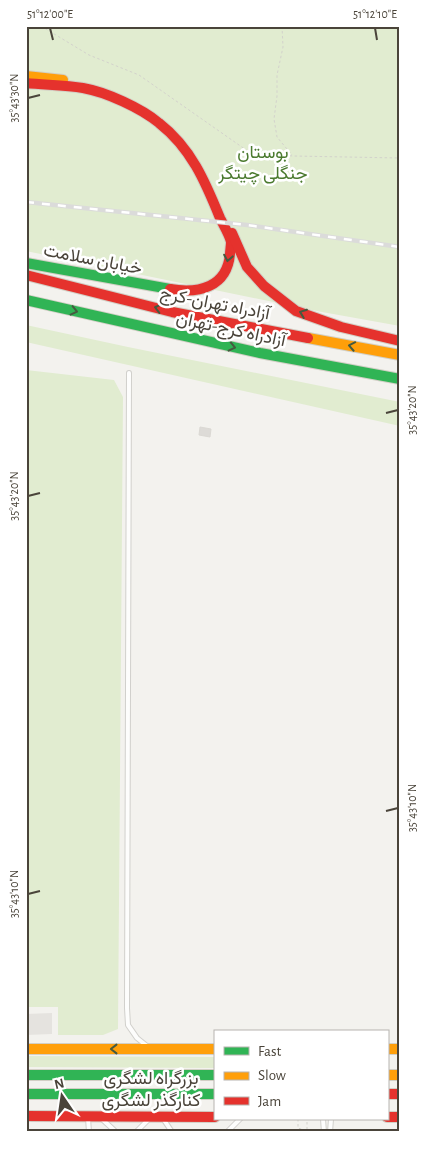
<svg xmlns="http://www.w3.org/2000/svg" width="426" height="1158" font-family="'Alegreya Sans',Vazirmatn,sans-serif">
  <style>
    .industrial { fill: #e5e2de }
    .green { fill: #e1ecd0 }
    .parking { fill: #e5e3df }
    .building { fill: #dddbd7; stroke: #dbd9d4 }
    .lines { fill: none; stroke-linecap: round; stroke-linejoin: round }
    .lane-casing { stroke: #d1d0cc; stroke-width: 6 }
    .fast-casing { stroke: #d2cfc5; stroke-width: 12 }
    .slow-casing { stroke: #d2cfc5; stroke-width: 12 }
    .jam-casing { stroke: #d2cfc5; stroke-width: 12 }
    .path { stroke: #d3d2cc; stroke-width: 1; stroke-dasharray: 2.5 2.5; stroke-linecap: butt }
    .lane { stroke: #fdfdfc; stroke-width: 4 }
    .fast { stroke: #30b455; stroke-width: 10 }
    .slow { stroke: #ff9f0a; stroke-width: 10 }
    .jam { stroke: #e5322d; stroke-width: 10 }
    .rail-casing { stroke: #dbdbda; stroke-width: 4.5 }
    .rail { stroke: #fff; stroke-width: 2.5; stroke-dasharray: 8; stroke-linecap: butt }
    .oneway { stroke: #455a3f }
    .ticks { fill: none; stroke: #4a443a; stroke-width: 2 }
    .labels { text-anchor: middle; stroke-width: 5; stroke-linejoin: round; paint-order: stroke }
    .park-label { font-size: 18px; fill: #4b7a2f; stroke: #fff }
    .street-label { font-size: 18px; fill: #4a443a; stroke: #fff }
    .neatline { fill: none; stroke: #4a443a; stroke-width: 2 }
    .ticks-label { font-size: 12px; text-anchor: middle; fill: #4a443a }
  </style>
  <rect width="100%" height="100%" fill="#f3f2ee"/>
  <polygon class="industrial" points="324,1129 387,1130 387,1132 186,1132"/>
  <g class="green">
    <polygon points="26,26 400,26 400,326 322,312 26,251"/>
    <polygon points="26,325 128,347 400,402 400,426 26,342"/>
    <polygon points="26,370 114,380 123,397 118,1029 103,1035 58,1035 58,1007 26,1007"/>
    <polygon points="26,1056 215,1057 215,1068 26,1067"/>
  </g>
  <polygon class="parking" points="52,1013 52,1034 26,1035 26,1014"/>
  <polygon class="building" points="200,427 211,429 210,437 199,435"/>
  <g class="lines">
    <g class="lane-casing">
      <g id="lane">
        <polyline points="129,373 127,1008 128,1025 137,1038 147,1046"/>
        <polyline points="88,1118 89,1132"/>
        <polyline points="102,1119 116,1132"/>
        <polyline points="323,1119 324,1132"/>
        <polyline points="164,1120 172,1132"/>
        <polyline points="136,1132 149,1119"/>
        <polyline points="227,1132 240,1119"/>
        <polyline points="330,1132 331,1119"/>
      </g>
    </g>
    <g class="fast-casing">
      <g id="fast">
        <polyline points="26,263 170,289"/>
        <polyline points="26,300 260,353 400,379"/>
        <polyline points="26,1075 215,1075"/>
        <polyline points="26,1094 215,1094"/>
      </g>
    </g>
    <g class="slow-casing">
      <g id="slow">
        <polyline points="26,76 63,80"/>
        <polyline points="308,338 400,355"/>
        <polyline points="26,1049 215,1049"/>
        <polyline points="387,1049 400,1049"/>
        <polyline points="387,1075 400,1075"/>
      </g>
    </g>
    <g class="jam-casing">
      <g id="jam">
        <path d="M26 83C45 85 65 85 83 88 106 92 141 108 159 123 191 148 205 181 220 218 223 224 230 236 231 242 231 246 230 250 230 254 227 287 199 294 170 289"/>
        <polyline points="232,233 247,267 264,286 296,311 341,327 400,341"/>
        <polyline points="26,275 172,312 308,338"/>
        <polyline points="387,1094 400,1094"/>
        <polyline points="26,1116 215,1117"/>
        <polyline points="387,1117 400,1117"/>
      </g>
    </g>
    <g class="path">
      <polyline points="41,26 89,55 139,75 249,152 293,156 400,158"/>
      <polyline points="282,26 283,47 277,75 277,96 274,119 277,137 292,155"/>
      <polyline points="298,1119 298,1128 307,1131 307,1119"/>
    </g>
    <use href="#lane" class="lane"/>
    <use href="#fast" class="fast"/>
    <use href="#slow" class="slow"/>
    <use href="#jam" class="jam"/>
    <g class="rail-casing">
      <polyline id="rail" points="26,202 247,225 400,247"/>
    </g>
    <use href="#rail" class="rail"/>
  </g>
  <defs><path id="oneway-chevron" d="M-2-3.5L2.5 0L-2 3.5" fill="none" stroke-width="1.6" stroke-linecap="round" stroke-linejoin="round" transform="scale(1.25)"/></defs>
  <g class="oneway">
    <use href="#oneway-chevron" transform="translate(228 258) rotate(101)"/>
    <use href="#oneway-chevron" transform="translate(158 308) rotate(-166)"/>
    <use href="#oneway-chevron" transform="translate(74 311) rotate(13)"/>
    <use href="#oneway-chevron" transform="translate(303 313) rotate(-159)"/>
    <use href="#oneway-chevron" transform="translate(352 346) rotate(-169)"/>
    <use href="#oneway-chevron" transform="translate(232 347) rotate(13)"/>
    <use href="#oneway-chevron" transform="translate(114 1049) rotate(-180)"/>
  </g>
  <path class="ticks" d="M50 28 53 40M375 28 377 40M28 98 40 95M386 413 398 410M28 496 40 493M386 811 398 808M28 894 40 891"/>
  <g class="labels">
    <g class="park-label">
      <text x="263" y="158">بوستان<tspan x="263" dy="21">جنگلی چیتگر</tspan></text>
    </g>
    <g class="street-label">
      <text transform="translate(93 259) rotate(11)" y="6">خیابان سلامت</text>
      <text transform="translate(215 303) rotate(11)" y="6">آزادراه تهران-کرج</text>
      <text transform="translate(231 329) rotate(12)" y="6">آزادراه کرج-تهران</text>
      <text x="151" y="1084">بزرگراه لشگری</text>
      <text x="151" y="1106">کنارگذر لشگری</text>
    </g>
  </g>
  <rect width="426" height="1158" fill="none" stroke="#ffffff" stroke-width="55"/>
  <rect x="214" y="1030" width="175" height="90" fill="#ffffff" stroke="#b7b4b0"/>
  <rect x="224" y="1047" width="25" height="8" fill="#30b455" stroke="#b7b4b0"/>
  <text x="258" y="1056" font-size="15" fill="#4a443a">Fast</text>
  <rect x="224" y="1072" width="25" height="8" fill="#ff9f0a" stroke="#b7b4b0"/>
  <text x="258" y="1080" font-size="15" fill="#4a443a">Slow</text>
  <rect x="224" y="1097" width="25" height="8" fill="#e5322d" stroke="#b7b4b0"/>
  <text x="258" y="1106" font-size="15" fill="#4a443a">Jam</text>
  <g transform="translate(62 1096) rotate(347)" stroke="#ffffff" stroke-width="4" paint-order="stroke">
  <path d="M0-4L9 19L0 12L-9 19Z" fill="#4a443a"/>
  <text y="-8" font-size="14" font-weight="bold" text-anchor="middle" fill="#4a443a">N</text>
  </g>
  <rect x="28" y="28" width="370" height="1102" class="neatline"/>
  <g class="ticks-label">
    <text x="50" y="18">51°12'00"E</text>
    <text x="375" y="18">51°12'10"E</text>
    <text transform="translate(14 98) rotate(-90)" y="4">35°43'30"N</text>
    <text transform="translate(412 410) rotate(-90)" y="4">35°43'20"N</text>
    <text transform="translate(14 496) rotate(-90)" y="4">35°43'20"N</text>
    <text transform="translate(412 808) rotate(-90)" y="4">35°43'10"N</text>
    <text transform="translate(14 894) rotate(-90)" y="4">35°43'10"N</text>
  </g>
</svg>
